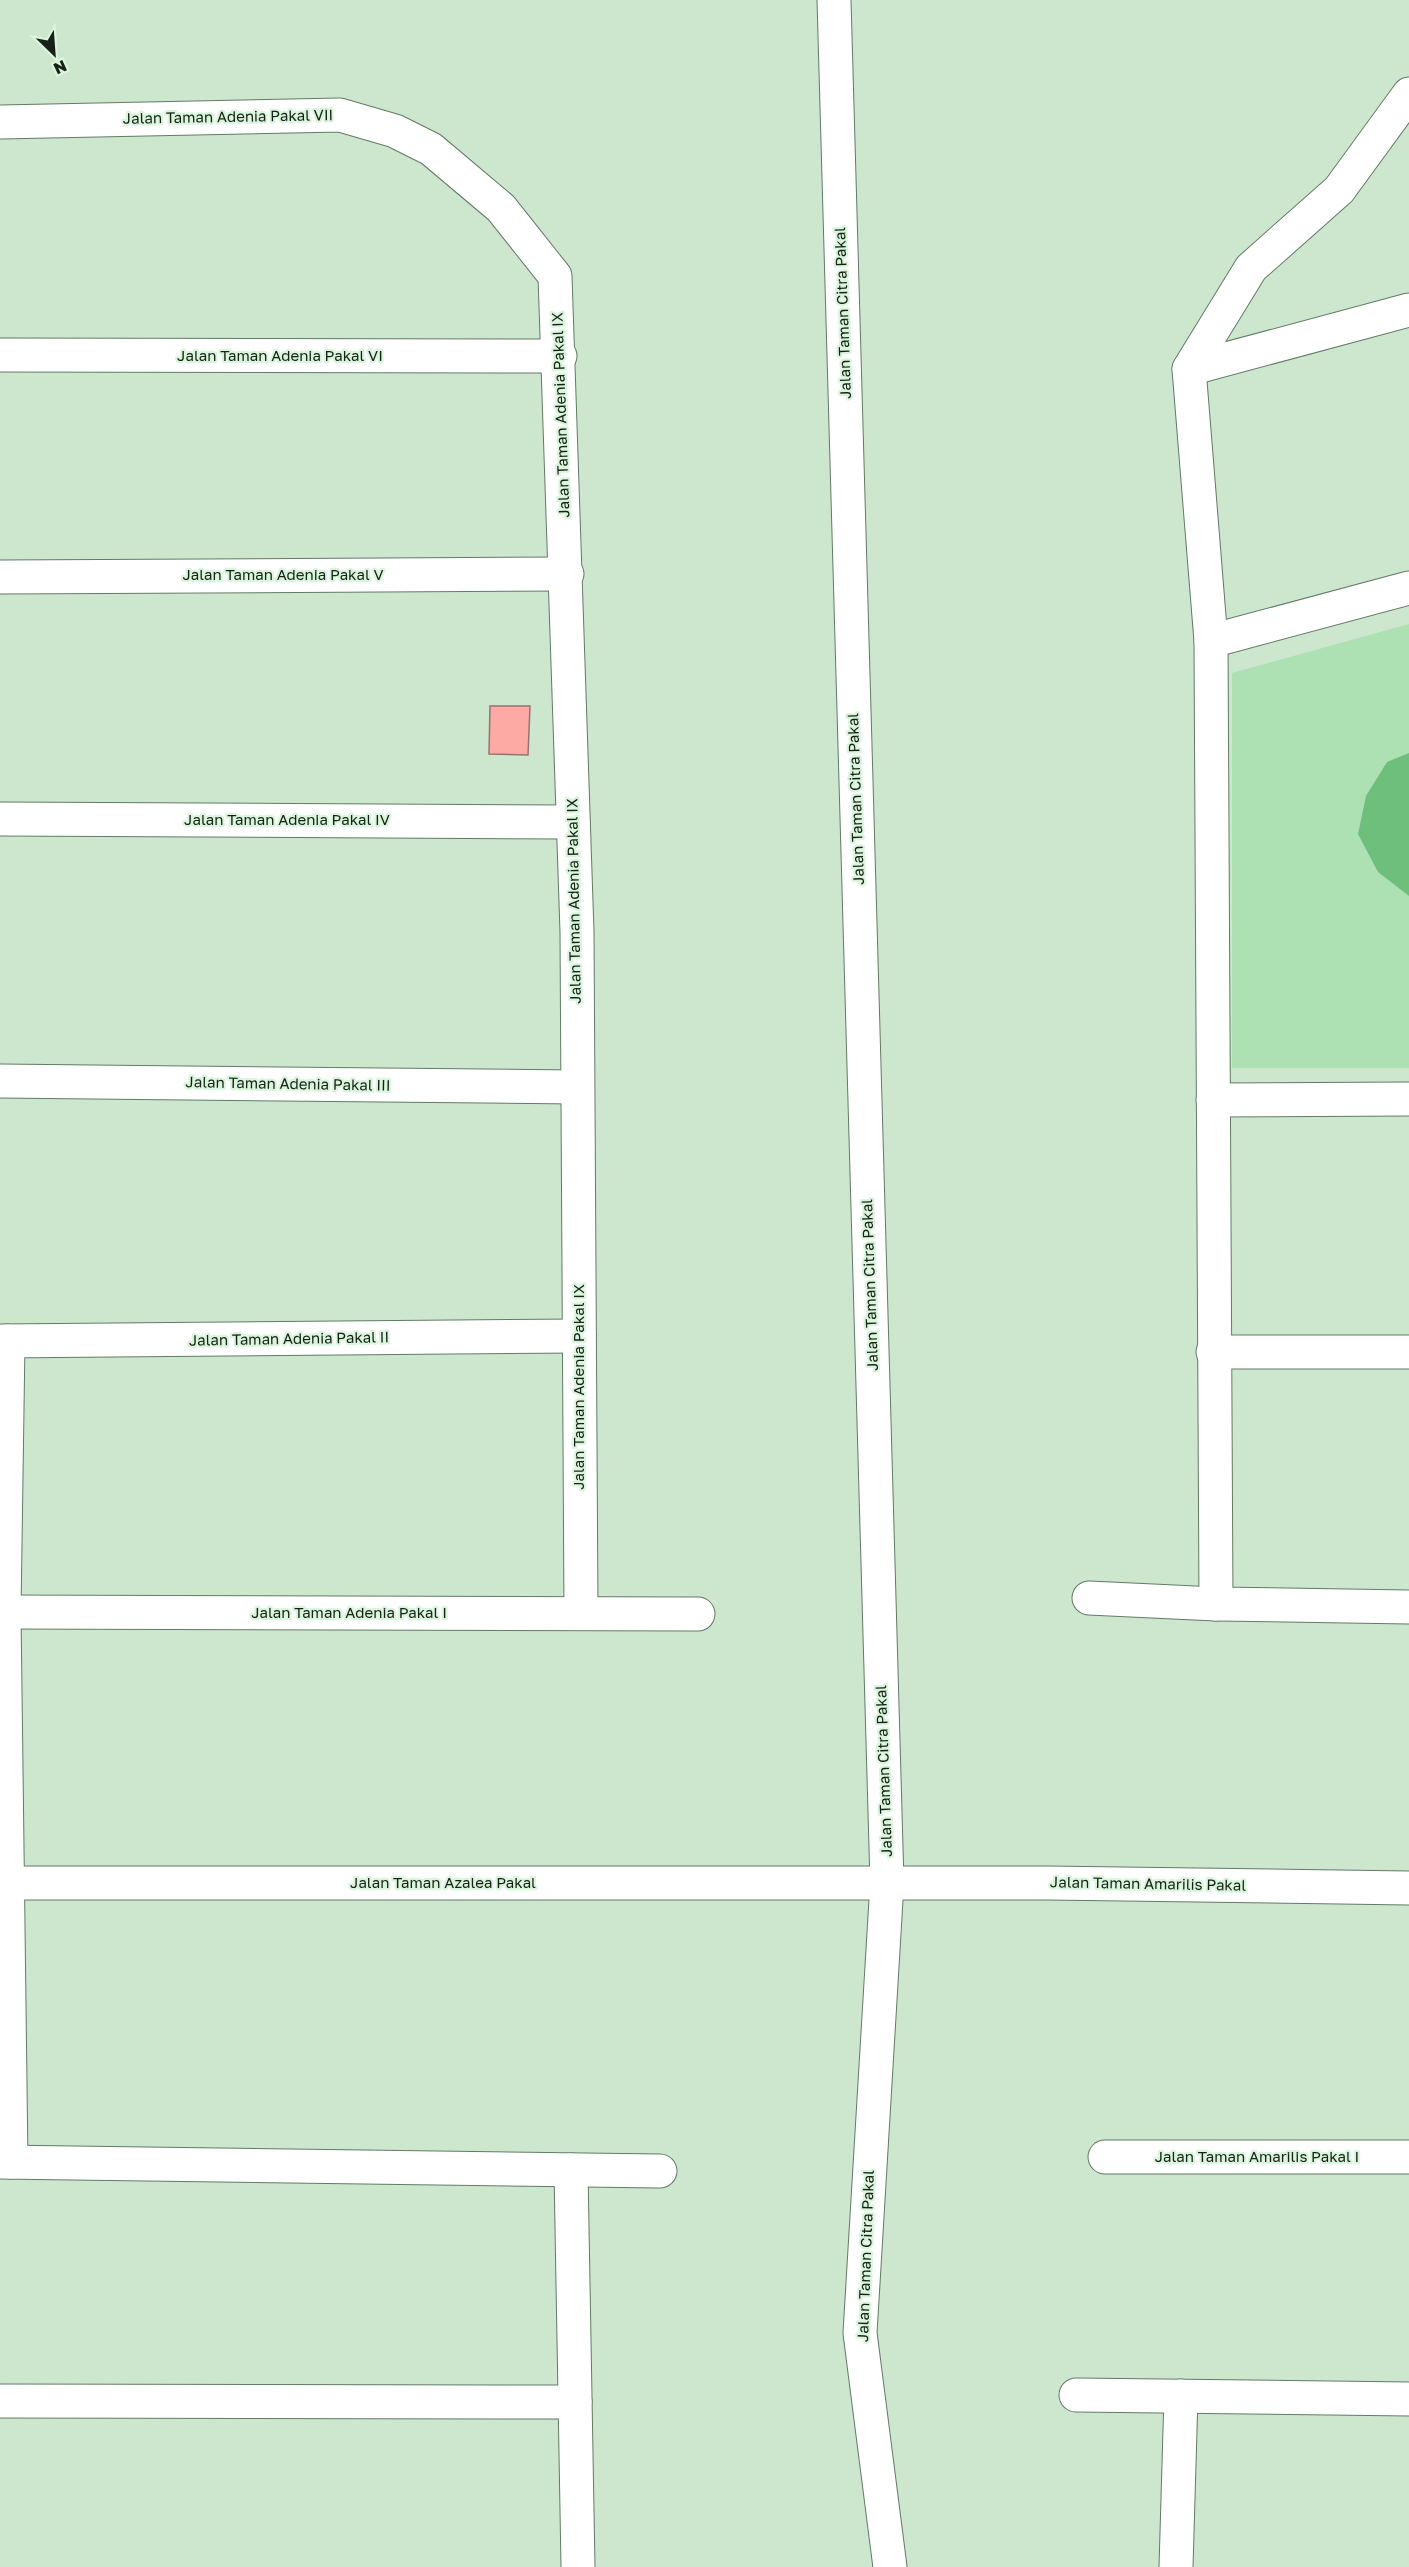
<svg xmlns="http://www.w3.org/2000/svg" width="1409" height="2567" font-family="'Golos Text',sans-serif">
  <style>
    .green { fill: #ade0b3 }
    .water { fill: #6fbf7c }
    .building { fill: #feaaa4; stroke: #977370; stroke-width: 1.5 }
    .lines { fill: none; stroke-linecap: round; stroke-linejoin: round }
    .street-casing { stroke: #627b65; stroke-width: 35 }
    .street { stroke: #fff; stroke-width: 33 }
    .labels { text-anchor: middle; stroke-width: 4.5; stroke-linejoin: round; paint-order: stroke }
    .street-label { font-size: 15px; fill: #172118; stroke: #d9f5db }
  </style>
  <rect width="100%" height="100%" fill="#cce7ce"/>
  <polygon class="green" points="1409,624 1409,1068 1232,1068 1232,673"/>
  <polygon class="water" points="1409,753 1409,896 1378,872 1358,834 1366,796 1387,762"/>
  <polygon class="building" points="490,706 530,706 528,755 489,754"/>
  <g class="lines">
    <g class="street-casing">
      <g id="street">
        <polyline points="834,0 887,1883 860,2333 890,2567"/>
        <polyline points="0,122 340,115 395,131 431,149 501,208 555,276 577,932 581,1613"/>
        <polyline points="0,355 560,356"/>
        <polyline points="1189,369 1251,268 1339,190 1409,94"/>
        <polyline points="0,577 567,574"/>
        <polyline points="1211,641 1409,588"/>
        <polyline points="0,819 573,822"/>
        <polyline points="0,1081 577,1087"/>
        <polyline points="1213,1100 1409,1099"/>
        <polyline points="0,1341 579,1336"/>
        <polyline points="8,1341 4,1612 11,2162"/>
        <polyline points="1213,1352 1409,1352"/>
        <polyline points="1089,1598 1216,1604 1409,1607"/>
        <polyline points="1216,1604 1211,641 1189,369 1409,310"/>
        <polyline points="0,1612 698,1614"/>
        <polyline points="0,1883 1048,1883 1409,1888"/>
        <polyline points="1105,2157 1409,2157"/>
        <polyline points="0,2162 660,2171"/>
        <polyline points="571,2170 578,2567"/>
        <polyline points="1076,2395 1409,2399"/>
        <polyline points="0,2401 575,2402"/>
        <polyline points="1176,2567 1181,2396"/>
      </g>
    </g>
    <use href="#street" class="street"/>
  </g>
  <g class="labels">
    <g class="street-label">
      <text transform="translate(228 117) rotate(-1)" y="5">Jalan Taman Adenia Pakal VII</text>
      <text transform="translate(843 313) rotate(-92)" y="5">Jalan Taman Citra Pakal</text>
      <text x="280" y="361">Jalan Taman Adenia Pakal VI</text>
      <text transform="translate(561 415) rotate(-92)" y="5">Jalan Taman Adenia Pakal IX</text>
      <text x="283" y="580">Jalan Taman Adenia Pakal V</text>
      <text transform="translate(856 799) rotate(-92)" y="5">Jalan Taman Citra Pakal</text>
      <text x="287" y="825">Jalan Taman Adenia Pakal IV</text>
      <text transform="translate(574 901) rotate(-91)" y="5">Jalan Taman Adenia Pakal IX</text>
      <text transform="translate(288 1084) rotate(1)" y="5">Jalan Taman Adenia Pakal III</text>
      <text transform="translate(870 1285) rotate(-92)" y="5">Jalan Taman Citra Pakal</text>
      <text transform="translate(289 1339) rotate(-1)" y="5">Jalan Taman Adenia Pakal II</text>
      <text transform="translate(579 1387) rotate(-90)" y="5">Jalan Taman Adenia Pakal IX</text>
      <text x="349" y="1618">Jalan Taman Adenia Pakal I</text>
      <text transform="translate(884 1771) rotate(-92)" y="5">Jalan Taman Citra Pakal</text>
      <text x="443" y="1888">Jalan Taman Azalea Pakal</text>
      <text transform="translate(1148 1884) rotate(1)" y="5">Jalan Taman Amarilis Pakal</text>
      <text x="1257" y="2162">Jalan Taman Amarilis Pakal I</text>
      <text transform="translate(866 2256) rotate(-88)" y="5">Jalan Taman Citra Pakal</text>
    </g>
  </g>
  <g transform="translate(54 54) rotate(155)" stroke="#d9f5db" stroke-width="4.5" paint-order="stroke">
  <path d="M0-4.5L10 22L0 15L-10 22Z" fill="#172118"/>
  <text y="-9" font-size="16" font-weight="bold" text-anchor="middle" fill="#172118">N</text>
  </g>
</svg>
